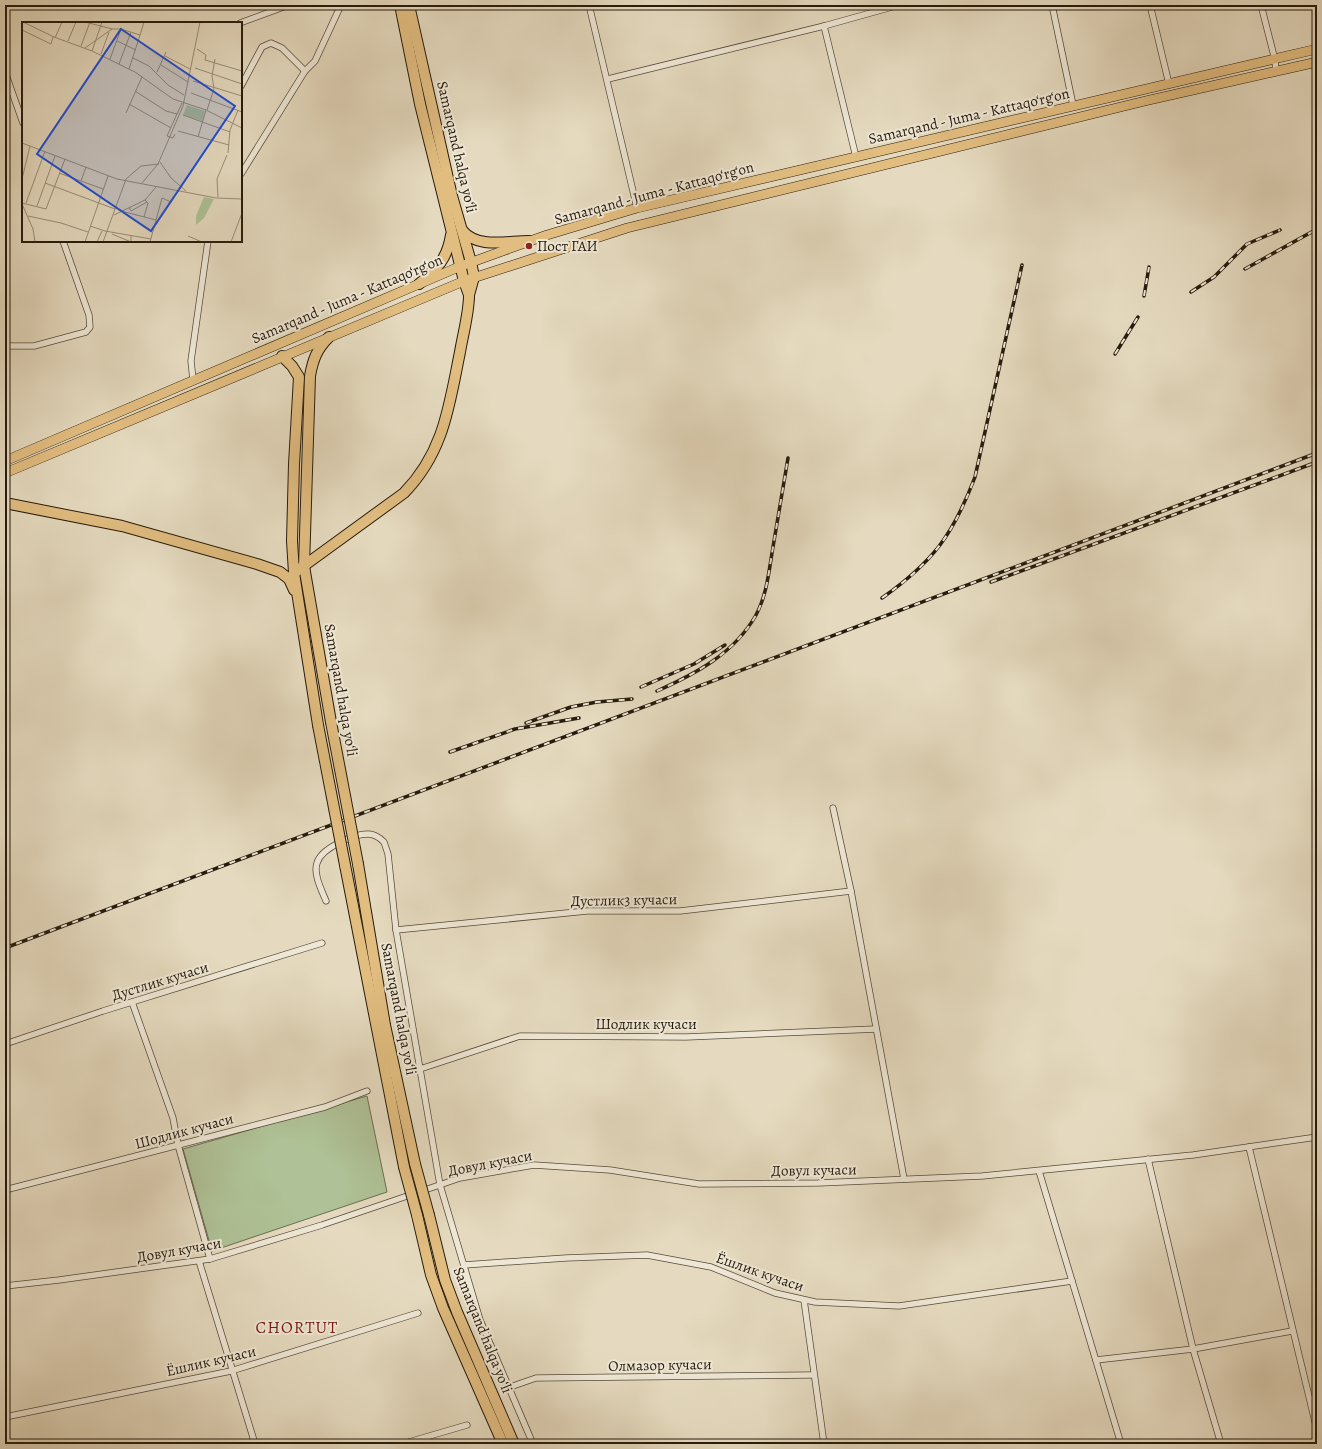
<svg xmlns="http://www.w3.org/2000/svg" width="1322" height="1449" font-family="Alegreya,serif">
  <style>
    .green { fill: #afc196; stroke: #6a6e52 }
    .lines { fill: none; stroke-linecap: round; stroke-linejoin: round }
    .street-casing { stroke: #564b3a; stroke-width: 7 }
    .primary-casing { stroke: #261b0d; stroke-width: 10 }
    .highway-casing { stroke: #261b0d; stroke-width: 12 }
    .street { stroke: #eee7d5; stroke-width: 5.5 }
    .primary { stroke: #e2bd80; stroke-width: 9 }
    .highway { stroke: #e2bd80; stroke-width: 10 }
    .rail-casing { stroke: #261b0d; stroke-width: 3.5 }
    .rail { stroke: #eee7d5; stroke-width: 2; stroke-dasharray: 6; stroke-linecap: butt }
    .highway-bridge-casing { stroke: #261b0d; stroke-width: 12; stroke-linecap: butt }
    .highway-bridge { stroke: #e2bd80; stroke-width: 10 }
    .poi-dot { fill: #8f2418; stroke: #eee7d5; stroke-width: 1.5 }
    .labels { text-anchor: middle; stroke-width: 4; stroke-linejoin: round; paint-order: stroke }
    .street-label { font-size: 15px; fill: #261b0d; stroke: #eee7d5 }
    .poi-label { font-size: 15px; fill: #261b0d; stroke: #eee7d5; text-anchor: start }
    .quarter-label { font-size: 17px; letter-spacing: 1px; fill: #7a1f14; stroke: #eee7d5 }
    .inset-road { fill: none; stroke: #998e78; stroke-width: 1 }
    .view { fill: #1d4ed8; fill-opacity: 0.15; stroke: #1d4ed8; stroke-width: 2 }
    .inset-edge { fill: none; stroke: #261b0d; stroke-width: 2 }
  </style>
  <rect width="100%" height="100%" fill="#e5dabf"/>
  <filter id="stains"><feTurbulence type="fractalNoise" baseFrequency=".005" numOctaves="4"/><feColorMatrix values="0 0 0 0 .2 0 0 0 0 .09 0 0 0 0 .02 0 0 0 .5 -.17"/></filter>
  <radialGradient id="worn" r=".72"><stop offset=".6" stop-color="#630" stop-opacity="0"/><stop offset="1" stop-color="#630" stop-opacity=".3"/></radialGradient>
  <polygon class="green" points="367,1096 387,1192 212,1251 183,1149"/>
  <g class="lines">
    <g class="street-casing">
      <g id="street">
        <polyline points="589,5 637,208"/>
        <polyline points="1052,5 1073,105"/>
        <polyline points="1150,5 1169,84"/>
        <polyline points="1261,5 1275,60 1276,72"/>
        <polyline points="240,23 289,5"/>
        <polyline points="824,26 856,157"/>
        <polyline points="5,72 23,123"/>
        <polyline points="608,79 824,26 899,5"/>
        <polyline points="241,86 262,47 271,43 282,48 305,71"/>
        <polyline points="241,174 305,71 315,61 341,5"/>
        <polyline points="5,346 34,346 86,332 90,327 89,315 63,241"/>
        <polyline points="193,380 191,361 208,241"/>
        <polyline points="833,808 851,891 904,1179"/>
        <path d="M326 901C322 891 313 874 317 863 321 848 354 834 368 834 375 834 380 838 384 842L388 854 396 930 440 1185 480 1320 533 1444"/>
        <polyline points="396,930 587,911 680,911 851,891"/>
        <polyline points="132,1002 173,1118 178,1145 210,1259"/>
        <polyline points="5,1044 103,1011 322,943"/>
        <polyline points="420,1069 520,1036 686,1037 876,1029"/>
        <polyline points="1249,1147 1317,1430"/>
        <polyline points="1148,1159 1193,1349 1221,1444"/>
        <polyline points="1039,1171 1121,1444"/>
        <polyline points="5,1190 325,1107 367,1091"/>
        <polyline points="199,1261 255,1444"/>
        <polyline points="464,1265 566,1258 647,1255 711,1267 775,1293 815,1302 899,1306 1072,1281"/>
        <polyline points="5,1286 59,1280 210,1259 322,1225 460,1178 534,1165 610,1170 699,1184 818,1183 982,1176 1193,1155 1317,1137"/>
        <polyline points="804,1300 824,1444"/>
        <polyline points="1096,1360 1193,1349 1292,1331"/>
        <polyline points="510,1387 536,1378 813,1375"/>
        <polyline points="5,1417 231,1371 418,1313"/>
        <polyline points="402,1444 467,1425"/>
      </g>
    </g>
    <g class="primary-casing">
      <g id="primary">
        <polyline points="5,461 461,266 547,235 637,208 1317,49"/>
        <polyline points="5,473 464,281 627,228 1145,101 1317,62"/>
      </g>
    </g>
    <g class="highway-casing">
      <g id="highway">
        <polyline points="400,5 420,104 464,281 469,295"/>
        <path d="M462 230C477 249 507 241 529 241"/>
        <path d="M419 284C437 268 447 260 451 235"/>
        <path d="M329 337C317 349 313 359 310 376L304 566 331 722"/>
        <polyline points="282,356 292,366 299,377 294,464 292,541 294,573 318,725"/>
        <polyline points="5,503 122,526 257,564 280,572 289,579 294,590"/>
        <path d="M294 573 404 493C444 452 449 406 460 352 463 334 469 313 469 295L474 277 471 262 452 196 409 5"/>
        <polyline points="358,864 385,1025 415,1164"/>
        <polyline points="345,865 404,1167"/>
        <polyline points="417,1215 431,1275 443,1308 503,1444"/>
        <polyline points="429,1215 445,1280 457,1312 514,1444"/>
      </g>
    </g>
    <use href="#street" class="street"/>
    <use href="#primary" class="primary"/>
    <use href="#highway" class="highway"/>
    <g class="rail-casing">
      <g id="rail">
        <polyline points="1245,269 1317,229"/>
        <polyline points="1191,292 1214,277 1247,244 1280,230"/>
        <polyline points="1144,296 1149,267"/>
        <polyline points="1115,354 1138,317"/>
        <polyline points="991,582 1317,462"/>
        <path d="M882 598C933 562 953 535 975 477L1022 265"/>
        <polyline points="641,687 694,664 725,645"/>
        <path d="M657 691C695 674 734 654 756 615 767 595 769 570 773 547 778 518 783 488 788 458"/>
        <polyline points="526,723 571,707 597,702 632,699"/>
        <polyline points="450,752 515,729 579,718"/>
        <polyline points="5,948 1317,453"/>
      </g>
    </g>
    <use href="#rail" class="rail"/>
    <g class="highway-bridge-casing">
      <g id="highway-bridge">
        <polyline points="331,722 358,864"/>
        <polyline points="318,725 345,865"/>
        <polyline points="415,1164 429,1215"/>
        <polyline points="404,1167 417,1215"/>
      </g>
    </g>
    <use href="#highway-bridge" class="highway-bridge"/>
  </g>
  <circle class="poi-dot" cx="529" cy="246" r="4"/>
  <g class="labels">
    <g class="street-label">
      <text transform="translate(969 116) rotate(-13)" y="5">Samarqand - Juma - Kattaqo‘rg‘on</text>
      <text transform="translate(457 147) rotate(77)" y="5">Samarqand halqa yoʻli</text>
      <text transform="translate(654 193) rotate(-15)" y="5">Samarqand - Juma - Kattaqo‘rg‘on</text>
      <text transform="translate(347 299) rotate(-23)" y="5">Samarqand - Juma - Kattaqo‘rg‘on</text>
      <text transform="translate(341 690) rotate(80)" y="5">Samarqand halqa yoʻli</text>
      <text transform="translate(624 900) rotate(-1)" y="5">Дустлик3 кучаси</text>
      <text transform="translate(160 981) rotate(-17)" y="5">Дустлик кучаси</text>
      <text transform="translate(399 1009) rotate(79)" y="5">Samarqand halqa yoʻli</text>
      <text x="646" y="1029">Шодлик кучаси</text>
      <text transform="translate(184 1131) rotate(-15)" y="5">Шодлик кучаси</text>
      <text transform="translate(490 1163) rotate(-11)" y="5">Довул кучаси</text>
      <text transform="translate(814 1170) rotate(-1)" y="5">Довул кучаси</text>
      <text transform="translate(179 1250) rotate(-10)" y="5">Довул кучаси</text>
      <text transform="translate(760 1272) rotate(19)" y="5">Ёшлик кучаси</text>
      <text transform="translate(483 1330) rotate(68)" y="5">Samarqand halqa yoʻli</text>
      <text transform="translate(211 1361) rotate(-13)" y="5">Ёшлик кучаси</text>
      <text transform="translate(660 1365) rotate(-1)" y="5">Олмазор кучаси</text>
    </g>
    <g class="poi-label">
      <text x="537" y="251">Пост ГАИ</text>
    </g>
    <g class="quarter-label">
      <text x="297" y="1333">CHORTUT</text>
    </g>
  </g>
  <g transform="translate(22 22)">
    <rect width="220" height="220" fill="#e5dabf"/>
    <path d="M165 83 183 89 180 99 161 93ZM182 175 192 177 182 196 174 203V194Z" fill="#afc196"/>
    <path class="inset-road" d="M1 0 32 15 70 29 113 50 151 77 184 88 220 106M63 0 90 7M0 8 29 22 31 15M118 13 122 0M33 16 40 0M46 19 54 0M95 19 114 28M59 24 68 0M63 26 90 7H99L118 13 107 47M175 27 184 33 183 38 220 49M70 29 80 0M79 32 87 10M143 34 168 47M111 36 127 44 146 63 162 73M88 37 99 7M97 42 109 10M139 43 166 60M173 46 220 62M135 50 144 30M171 59 220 74M113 69 144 89 155 92M169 71 220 90M107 82 149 106M185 88 192 67 190 54 193 37M104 91 120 55M161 93 208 110M156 109 207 123M153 112 151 116 145 114 160 81M176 115 184 88M0 121 95 157 194 176 220 177M206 131 208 108 216 88M138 140 149 156 164 169M37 151 81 167M0 157 8 124M59 159 64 145M23 161 93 187M120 161 136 142 161 84 178 0M196 175 195 157 205 133M0 181 24 187 43 137M4 181 23 129M0 182 11 207 13 220M15 184 33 134M107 185 109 189 125 180M99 189 134 198M92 193 123 178M6 194 39 201 66 210M122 195 126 181 123 178 134 165M68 204 83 209 129 217M90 212 109 220V213M166 214 180 220M63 220 86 154M75 220 80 209M81 220 104 157 119 144 137 142M128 220 140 176 149 180M209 220 220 191"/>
    <path class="view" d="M99 7 213 84 129 209 15 132Z"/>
    <rect width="220" height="220" class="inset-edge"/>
  </g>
  <rect width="1322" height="1449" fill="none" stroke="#e5dabf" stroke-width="20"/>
  <rect x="6" y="6" width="1310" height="1437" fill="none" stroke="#261b0d" stroke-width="2"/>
  <rect x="10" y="10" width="1302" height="1429" fill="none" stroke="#261b0d"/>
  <rect width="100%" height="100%" filter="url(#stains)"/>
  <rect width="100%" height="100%" fill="url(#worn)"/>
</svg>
